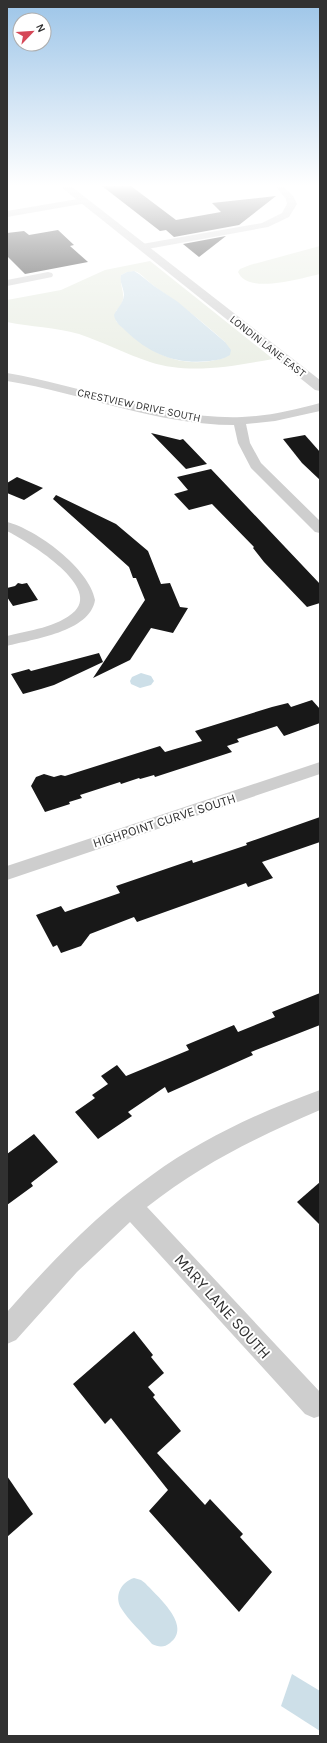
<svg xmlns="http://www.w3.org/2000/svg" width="327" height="1743" font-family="Karla,sans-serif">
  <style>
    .green { fill: #e5eade; fill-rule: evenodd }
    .water { fill: #cddfe8 }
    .building { fill: #181818 }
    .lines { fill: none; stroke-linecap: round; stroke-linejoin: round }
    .minor { fill: #cecece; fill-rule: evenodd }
    .tertiary { fill: #cecece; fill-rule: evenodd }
    .labels { text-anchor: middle; stroke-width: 4; stroke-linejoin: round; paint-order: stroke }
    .far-street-label { font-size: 11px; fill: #313131; stroke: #fff }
    .street-label { font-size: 13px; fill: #313131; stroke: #fff }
    .near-street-label { font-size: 16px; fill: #313131; stroke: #fff }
  </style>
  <rect width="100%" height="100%" fill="#fff"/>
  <g class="green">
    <path d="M320 246V274C302 278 248 295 238 272L240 269 250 265Z"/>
    <path d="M150 261 273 359C232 366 190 375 150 362 126 354 103 342 79 334 55 327 31 327 7 322V300L61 290 105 270ZM127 272C131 272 134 271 137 272 143 275 148 282 154 286 179 303 203 322 225 342L224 358C178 371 148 352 116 321V311C130 297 119 290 121 275Z"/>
  </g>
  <g class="water">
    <path d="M127 272 134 271 139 274 154 286 178 302 225 342 231 350 230 355C224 359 217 360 210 361 177 365 150 354 127 332 122 327 115 323 114 315 117 308 123 304 124 295 124 288 119 282 121 275Z"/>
    <polygon points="141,673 151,676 154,681 151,685 140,688 131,684 130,681 132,677"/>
    <path d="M134 1578 141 1580 145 1583C157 1596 193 1626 170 1643 164 1648 158 1647 152 1644 142 1632 129 1621 121 1608 114 1596 121 1582 134 1578Z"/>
    <polygon points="292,1674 320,1691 320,1731 281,1706"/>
  </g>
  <g class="building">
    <polygon points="102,186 131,186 176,220 221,212 212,203 276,196 239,225 174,237 166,230 160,231"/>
    <polygon points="58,230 74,245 70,246 88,262 25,274 7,256 7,233 24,231 29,235"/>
    <polygon points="226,236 199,257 183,244"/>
    <polygon points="151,433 180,440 183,439 207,464 186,469"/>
    <polygon points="305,435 320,452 320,480 302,463 283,439"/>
    <polygon points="211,469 320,584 320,603 307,607 264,562 253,548 254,547 212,504 189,510 174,494 188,490 177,477"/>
    <polygon points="17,477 43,488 24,500 7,493 7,483"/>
    <polygon points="56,495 116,524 148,551 161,584 170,583 180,607 188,608 173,633 151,628 130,660 93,678 145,600 136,578 133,578 129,567 53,499"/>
    <polygon points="18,583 22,584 27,583 38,600 13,606 7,597 7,588 15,586"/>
    <polygon points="99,653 103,662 54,685 41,689 23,694 11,674 29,669 31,671"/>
    <polygon points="312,700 320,709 320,723 284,736 277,726 237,739 239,742 227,746 232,752 155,777 154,775 140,779 139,778 121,784 120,782 80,795 82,798 69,802 70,804 45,812 31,786 36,777 44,774 54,777 61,775 65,776 160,746 165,752 202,741 195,731 272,707 288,703 291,707"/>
    <polygon points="320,817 320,842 262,862 273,878 248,887 246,883 137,922 134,917 90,934 81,946 61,953 57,945 53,947 36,915 61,906 65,912 120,893 116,886 192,860 193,863 247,845 246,843"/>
    <polygon points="320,993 320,1025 251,1052 253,1055 168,1093 165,1087 128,1112 132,1116 98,1139 75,1112 95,1098 92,1095 108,1084 101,1076 117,1065 126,1076 189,1050 186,1045 234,1025 238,1032 275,1017 272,1012"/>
    <polygon points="34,1134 58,1162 31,1183 33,1186 7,1205 7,1154"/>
    <polygon points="320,1182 320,1225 297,1202"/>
    <polygon points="134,1331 153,1355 151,1357 164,1373 148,1387 155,1395 153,1397 181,1431 157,1453 205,1505 210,1499 243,1534 240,1537 272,1572 239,1612 149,1511 168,1490 111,1418 105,1424 73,1384"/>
    <polygon points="7,1476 33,1514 7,1537"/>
  </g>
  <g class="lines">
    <g class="minor">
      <polygon points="276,187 284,187 293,196 297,204 289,217 268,227 142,250 137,247 142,244 262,223 282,213 287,204 286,199"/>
      <polygon points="84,198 89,201 87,203 7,217 7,211"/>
      <polygon points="48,272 52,273 53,275 52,277 7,286 7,280"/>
      <path d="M7 373C84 386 164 420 242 417 269 416 294 410 320 403V411L275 421 246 424 250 443 261 463 320 521V533L315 532 251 468 238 443 234 425C156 425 82 393 7 381Z"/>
      <path d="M7 522C36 529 90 569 95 600 90 632 33 639 7 646V636C29 630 57 628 75 611 101 585 25 540 7 531Z"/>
      <polygon points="320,762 320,774 7,880 7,866"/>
      <path d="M320 1090V1110C255 1138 203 1163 147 1207L320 1392V1416L314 1418 305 1414 130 1222 77 1272 16 1340 7 1344V1312C51 1262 98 1213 152 1175 203 1138 262 1111 320 1090Z"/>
    </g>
    <polygon class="tertiary" points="61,187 72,187 320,380 320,391 315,390"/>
  </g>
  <linearGradient id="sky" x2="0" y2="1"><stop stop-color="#9dc5e8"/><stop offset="0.43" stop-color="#fff"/><stop offset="1" stop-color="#fff" stop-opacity="0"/></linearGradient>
  <rect width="327" height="431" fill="url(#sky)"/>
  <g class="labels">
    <g class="far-street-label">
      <text transform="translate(268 346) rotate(38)" y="4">LONDIN LANE EAST</text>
      <text transform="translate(139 405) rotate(12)" y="4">CRESTVIEW DRIVE SOUTH</text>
    </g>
    <g class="street-label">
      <text transform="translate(164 820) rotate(-18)" y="5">HIGHPOINT CURVE SOUTH</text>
    </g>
    <g class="near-street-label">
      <text transform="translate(223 1306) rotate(48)" y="6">MARY LANE SOUTH</text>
    </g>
  </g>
  <rect width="327" height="1743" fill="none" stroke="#313131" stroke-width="16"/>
  <g transform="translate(32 32) rotate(65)"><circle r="19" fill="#ffffff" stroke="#adadad"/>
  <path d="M0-3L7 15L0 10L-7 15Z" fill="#d54757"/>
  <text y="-6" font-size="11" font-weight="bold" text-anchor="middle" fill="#313131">N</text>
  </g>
</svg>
